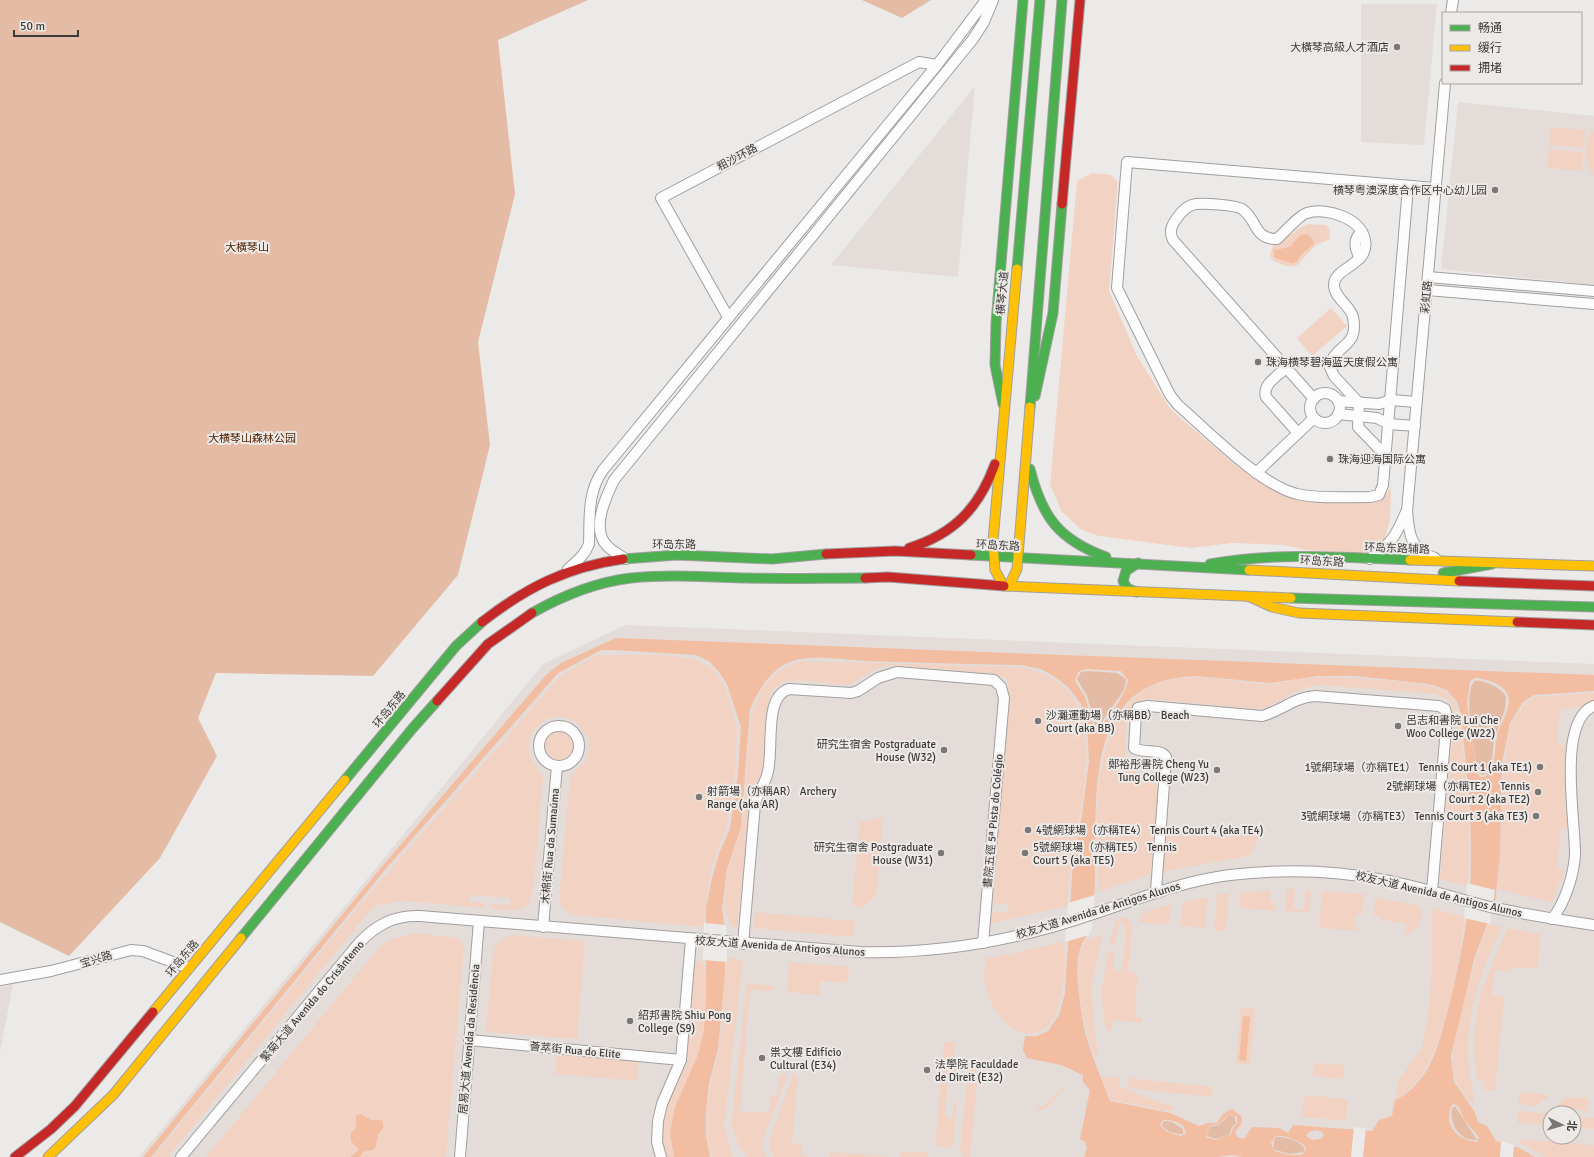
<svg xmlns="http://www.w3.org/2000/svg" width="1594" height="1157" font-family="Signika,'Noto Sans SC',sans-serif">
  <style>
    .built { fill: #e4dcd9; fill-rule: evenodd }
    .green { fill: #f2d3c3 }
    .forest { fill: #e4bba4 }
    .water { fill: #f2bda1; fill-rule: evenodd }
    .pier { fill: #eceae8 }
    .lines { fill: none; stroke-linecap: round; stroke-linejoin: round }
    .street-casing { stroke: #a09f9e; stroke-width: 12 }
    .fast-casing { stroke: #a09f9e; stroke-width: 11 }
    .slow-casing { stroke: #a09f9e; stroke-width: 11 }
    .jam-casing { stroke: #a09f9e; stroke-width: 11 }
    .street { stroke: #fcfcfc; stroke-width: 10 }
    .fast { stroke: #4caf50; stroke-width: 9 }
    .slow { stroke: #ffc107; stroke-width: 9 }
    .jam { stroke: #c62828; stroke-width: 9 }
    .poi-dot { fill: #7a7877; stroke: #ede9e7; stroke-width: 1.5 }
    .labels { text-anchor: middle; stroke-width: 4; stroke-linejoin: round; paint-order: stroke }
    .poi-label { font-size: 11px; fill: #3d3b3a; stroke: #ede9e7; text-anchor: start }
    .street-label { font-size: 11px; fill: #3d3b3a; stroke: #ede9e7 }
    .park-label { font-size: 11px; fill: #532506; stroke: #ede9e7 }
  </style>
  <rect width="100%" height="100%" fill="#eceae8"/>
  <g class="built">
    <polygon points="1361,4 1437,4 1424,145 1361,142"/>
    <polygon points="975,86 958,277 831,265"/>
    <polygon points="1458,102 1594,116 1594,285 1441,269"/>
    <path d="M625 625 1594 664V1157H139L543 664ZM1550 1113H1574V1137H1550Z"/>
    <polygon points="13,984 0,1052 0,987"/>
  </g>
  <g class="green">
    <polygon points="1551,127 1585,130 1584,148 1549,145"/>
    <path d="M1594 130V176C1583 162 1581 144 1594 130Z"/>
    <polygon points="1549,149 1583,152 1582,171 1547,168"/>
    <path d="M1092 173 1111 175 1118 182 1109 291 1137 356 1169 407 1180 418C1214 445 1251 484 1292 498 1313 506 1355 500 1378 500L1385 496 1391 487 1390 519 1384 543 1368 554 1306 550 1284 545 1232 543 1191 548 1099 536 1082 530 1062 512 1050 485 1077 181Z"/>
    <path d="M1308 224 1326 225 1330 230V239L1315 246 1296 266H1286L1273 261 1270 255 1273 246C1287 240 1294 229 1308 224Z"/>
    <polygon points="1331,308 1347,326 1312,356 1297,338"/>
    <path d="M597 655H664L695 659 713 669 726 689 737 728 735 775 726 828 710 872 703 927 572 915 564 910 559 900 570 778 586 760 589 749V739L577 723 569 718 560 717 549 718 541 723 533 731 528 744 530 756 543 777 534 882C529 916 519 911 490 909L491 904 510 905V898L470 895V902L486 903 485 908 403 901 374 906 168 1157H153L357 908 560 676Z"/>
    <path d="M800 661 1022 667C1108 685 1087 773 1076 837 1071 860 1069 883 1067 906L988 924 989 911 1008 913 1009 905 990 903 1008 687 1006 678 996 674 892 665 876 669 851 684 845 685C829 684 796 677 782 683 775 687 771 694 768 700L763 770 752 791 750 801 737 928 732 927 724 908 728 870 742 824 752 710 763 688 770 679 784 668Z"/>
    <path d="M1322 677C1347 678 1428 680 1446 692 1453 696 1456 706 1458 713 1465 770 1474 828 1467 886L1440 879 1454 710 1448 700 1435 694 1319 685C1297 686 1279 706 1258 709L1147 699C1139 699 1133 703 1130 710 1125 723 1122 753 1129 764 1136 776 1156 780 1158 789L1150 875 1099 892C1095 823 1084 688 1181 678 1209 675 1239 683 1268 684 1276 685 1284 682 1292 680 1302 678 1312 678 1322 677Z"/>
    <polygon points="1594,693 1594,704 1560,710 1557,744 1569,746 1568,828 1561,828 1557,869 1565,870 1552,902 1498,889 1504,764 1511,724 1524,704 1535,697"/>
    <circle cx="559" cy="746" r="16"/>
    <polygon points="883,818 876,896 862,908 852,905 860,822"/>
    <polygon points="1212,825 1248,828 1258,834 1257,841 1249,856 1160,872 1165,832 1229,838 1230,831 1211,829"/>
    <polygon points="1287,889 1295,889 1293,909 1304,910 1306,890 1311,890 1309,913 1285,911"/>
    <polygon points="1271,890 1270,901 1275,902 1275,911 1239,908 1240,893"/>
    <polygon points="1322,891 1364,894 1362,914 1356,914 1355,926 1358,927 1358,931 1319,928"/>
    <polygon points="1229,893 1226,931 1214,930 1217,895"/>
    <polygon points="1208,897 1205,928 1180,926 1183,902"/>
    <polygon points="1375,898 1418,905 1422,912 1419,926 1404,938 1406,923 1380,920 1381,917 1374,916"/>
    <polygon points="1172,904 1169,925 1139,922 1144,912"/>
    <path d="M1432 908 1465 917C1459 963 1443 1078 1396 1099L1398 1081 1422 1047 1426 1030 1431 985Z"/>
    <polygon points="755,912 855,921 853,937 754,928"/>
    <polygon points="1127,917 1130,919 1132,928 1128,972 1138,974 1135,1004 1137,1004 1136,1017 1142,1017 1141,1023 1113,1020 1111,1031 1106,1030 1101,995 1108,951 1114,952 1113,970 1122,971 1126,930 1124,929 1124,922 1119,922 1115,945 1109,945 1116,920"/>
    <path d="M1489 924 1502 927C1475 980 1459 1038 1474 1097L1473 1102H1470C1465 1095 1459 1088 1456 1081 1443 1050 1476 956 1489 924Z"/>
    <path d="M1507 928 1540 934 1538 969 1511 967V971L1495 970 1492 995 1504 997 1495 1090H1484L1485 1081 1477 1080C1473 1053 1473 1021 1481 994 1488 972 1499 950 1507 928Z"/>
    <polygon points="417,933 458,938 464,945 446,1157 206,1157 381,945 392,939"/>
    <path d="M1103 934 1092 983 1093 1009 1098 1057H1095C1084 1027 1070 971 1085 941Z"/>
    <path d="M513 935 585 941 577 1039 486 1032 493 953C496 942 501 938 513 935Z"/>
    <path d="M1064 942C1067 963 1064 1019 1042 1030 1013 1045 989 1008 985 983 983 975 985 967 986 959Z"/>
    <polygon points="727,958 743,960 724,1127 733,1157 712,1157 707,1136 707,1112 711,1083 719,1050"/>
    <path d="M693 960 702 961C711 987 706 1030 698 1055 686 1089 662 1120 674 1157H667C650 1120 678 1092 686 1057Z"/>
    <polygon points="789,962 849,967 848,983 821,981 819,995 787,992"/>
    <polygon points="747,983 774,986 772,991 750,990 740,1111 769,1113 771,1095 777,1095 780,1074 788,1074 761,1145 767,1157 748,1157 740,1148 731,1126"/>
    <polygon points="1241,1007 1255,1008 1250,1065 1236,1064"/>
    <polygon points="944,1042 955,1043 954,1057 961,1058 960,1071 949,1071 945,1117 952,1118 954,1102 957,1102 953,1148 935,1146"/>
    <polygon points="557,1054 639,1061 637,1081 555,1074"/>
    <polygon points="1314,1063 1344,1065 1343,1079 1313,1076"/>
    <polygon points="968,1069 978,1070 970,1157 963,1157 960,1151"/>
    <polygon points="793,1075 798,1076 792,1143 802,1144 801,1155 810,1157 774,1157 768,1144"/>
    <polygon points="1102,1076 1119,1078 1120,1087 1174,1107 1171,1112 1111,1100"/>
    <polygon points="1129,1078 1213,1087 1212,1097 1128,1088"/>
    <polygon points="1063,1086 1064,1088 1047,1108 1036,1112 1040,1106 1044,1106"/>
    <polygon points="1520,1092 1550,1095 1537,1106 1518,1104"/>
    <polygon points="1304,1095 1348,1099 1346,1121 1302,1117"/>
    <polygon points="1566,1097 1589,1098 1587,1111 1555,1108"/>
    <polygon points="1518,1111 1550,1114 1550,1125 1517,1123"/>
    <polygon points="1574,1116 1594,1118 1594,1129 1574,1128"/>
    <polygon points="1519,1139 1594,1145 1594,1157 1545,1157 1519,1142"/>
    <polygon points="901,1151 929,1153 928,1157 900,1157"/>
    <polygon points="830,1152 891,1157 829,1157"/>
  </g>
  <g class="forest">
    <polygon points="0,0 588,0 498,40 515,194 478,342 490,445 458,575 373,676 216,673 198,718 217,756 160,858 69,956 0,922"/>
    <polygon points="862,0 931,0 902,18"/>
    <polygon points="1088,671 1117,673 1126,679 1124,690 1099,726 1095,725 1087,696 1077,679 1081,672"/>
    <path d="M1475 681C1484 679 1503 689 1506 697L1505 709 1494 740 1491 766 1489 771 1483 775 1478 772 1477 768C1475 751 1462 691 1475 681Z"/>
    <path d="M1455 1106 1477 1140C1459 1141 1449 1124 1452 1108Z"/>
    <polygon points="1229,1115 1234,1116 1236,1123 1232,1127 1230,1134 1216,1139 1207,1136 1209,1127 1219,1125"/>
    <path d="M1166 1121 1172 1122 1183 1129V1134C1175 1134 1166 1132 1162 1125L1163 1122Z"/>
    <path d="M1275 1137C1284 1136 1301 1141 1305 1150L1304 1152 1289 1154 1273 1149Z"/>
  </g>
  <g class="water">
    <path d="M1306 234C1323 244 1308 247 1302 254 1293 265 1298 265 1282 260 1279 259 1277 259 1274 257V250L1290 247 1300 235Z"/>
    <path d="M616 638 1594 675V691L1534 695 1523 702 1510 723 1502 763 1500 854 1495 904 1474 959 1451 1056 1454 1082 1474 1111 1478 1122 1487 1126 1496 1141 1519 1148 1535 1157H1242L1232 1155 1217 1157H1084L1087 1149 1085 1142 1080 1139 1090 1090 1083 1082V1075L1061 1065 1027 1058 1023 1050 1025 1036H1037L1048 1031 1059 1015 1065 993 1073 862 1082 815 1089 761 1087 725 1081 704 1068 687 1055 677 1041 669 1021 665C970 664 918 663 866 661 846 660 815 655 796 660 772 666 759 689 750 709L741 827 727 869 722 909 726 936 725 974 718 1049 709 1083 706 1111V1136L710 1157H674L670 1133 675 1107 698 1055 704 1030 706 1004V908L712 878 720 851 730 829 738 773 741 727 727 684 719 672 709 661 696 655 615 650H601L558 673 384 871 151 1157H143L379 870 546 675 561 663ZM1086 669 1121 671 1128 680C1128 690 1106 725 1097 728L1093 726 1085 697 1075 681 1078 672ZM1197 676 1270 683 1318 676H1356L1429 684 1447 690 1457 702 1461 714C1466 764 1472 813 1471 863 1471 911 1460 960 1449 1007 1443 1027 1438 1051 1427 1070 1419 1083 1409 1094 1395 1100L1392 1116 1379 1120 1372 1131 1293 1125 1288 1133 1279 1128 1252 1127 1244 1139 1237 1137 1235 1131 1241 1125 1242 1117 1232 1109 1223 1114 1217 1123H1208L1199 1126 1170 1113 1110 1101C1103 1081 1093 1060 1087 1039 1082 1022 1080 1002 1078 985 1077 975 1077 958 1080 949 1082 942 1087 936 1090 930 1093 922 1093 909 1094 900 1100 815 1073 679 1197 676ZM1475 678C1484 678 1503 684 1507 693 1514 707 1499 724 1497 737 1495 746 1495 756 1493 765 1491 770 1488 774 1484 777H1480L1477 772 1467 703 1470 681ZM1454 1104 1458 1106 1465 1121 1479 1137 1477 1142C1462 1141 1448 1131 1449 1115 1450 1110 1450 1106 1454 1104ZM1229 1114 1237 1117V1123L1233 1128 1231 1135H1227L1216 1140 1206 1137 1209 1126 1219 1124ZM1163 1120C1173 1120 1184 1122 1186 1133L1181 1136 1167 1132 1160 1125ZM1317 1130 1322 1132 1324 1135 1321 1139 1312 1140 1306 1136 1309 1132ZM1275 1136C1286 1135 1296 1140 1305 1146L1306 1151 1301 1155H1289L1274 1151 1271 1143Z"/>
    <polygon points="1243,1016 1250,1017 1246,1061 1239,1060"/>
    <polygon points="361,1114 371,1120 381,1120 383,1122 383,1128 378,1135 375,1149 363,1152 360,1157 350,1157 359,1150 351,1141 351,1133 356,1128 356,1116"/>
  </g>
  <g class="pier">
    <polygon points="1467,883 1495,890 1490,924 1464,918"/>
    <polygon points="1095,895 1092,929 1089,935 1065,942 1068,903"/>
    <polygon points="704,923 726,925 727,962 703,960"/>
    <polygon points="1354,1127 1366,1128 1363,1157 1351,1157"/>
    <polygon points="1501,1141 1514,1145 1513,1157 1500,1157"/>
  </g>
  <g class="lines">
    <g class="street-casing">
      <g id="street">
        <polyline points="1451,13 1453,0"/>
        <path d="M1408 187 1383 485 1379 495 1370 497C1346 497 1321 499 1297 494 1260 485 1208 431 1178 405L1170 395 1117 288 1127 162 1435 188"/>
        <path d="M1360 258C1354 248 1353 240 1361 232"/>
        <polyline points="1428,277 1594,291"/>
        <polyline points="1427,290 1594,304"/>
        <polyline points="728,317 661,198 919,62 937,65"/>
        <path d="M1286 368C1278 376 1262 384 1266 397L1298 433"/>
        <circle cx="1325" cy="408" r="15"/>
        <path d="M1314 399 1173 240C1169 232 1171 226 1177 218 1181 212 1188 205 1196 204 1203 203 1236 205 1242 209 1258 220 1253 239 1277 239 1284 233 1299 215 1307 213 1326 207 1361 218 1365 240 1370 265 1334 267 1334 285 1334 298 1350 305 1353 317 1359 347 1338 343 1329 365L1334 376 1359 403 1358 427 1386 456"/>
        <polyline points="1338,401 1379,404 1391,400 1416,402"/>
        <polyline points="1338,414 1377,418 1389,424 1415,426"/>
        <polyline points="1256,473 1314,418"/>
        <path d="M1435 558C1410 550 1409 534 1407 511L1445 83"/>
        <path d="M626 559C619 555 609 550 604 542 593 524 606 497 614 480L973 39 984 22 993 0"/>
        <path d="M1370 559C1392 542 1395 538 1406 512"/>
        <path d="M568 569C577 561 585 555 589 544 590 517 587 493 603 470L937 65 986 0"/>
        <circle cx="559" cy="746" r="20"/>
        <path d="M1156 891 1166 757C1161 748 1143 754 1134 748L1136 714 1138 708 1148 706 1262 716C1281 711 1295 697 1315 696L1439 706 1445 709 1447 717 1432 891"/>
        <path d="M1552 919C1565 903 1573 877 1575 856 1576 824 1556 720 1594 706"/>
        <polyline points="543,927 557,766"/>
        <path d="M743 944 755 804C757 793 764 786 767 775 775 753 762 697 789 689L851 693 858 691 878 678 897 672 994 680 1001 687 1004 698 983 943"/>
        <polyline points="0,980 51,971 131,950 143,951 189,968"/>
        <polyline points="469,1040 681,1060"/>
        <path d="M181 1157 359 943C376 925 394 915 420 916L860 952C940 954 1018 940 1093 914 1139 899 1182 881 1230 875 1281 869 1334 870 1384 880 1420 887 1455 898 1490 907 1524 914 1559 920 1594 925"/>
        <polyline points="460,1157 479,921"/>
        <polyline points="661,1157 657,1142 658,1121 662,1104 681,1060 691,939"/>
      </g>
    </g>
    <g class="fast-casing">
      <g id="fast">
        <polyline points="1017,269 1040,0"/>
        <polyline points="1035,396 1053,313 1062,204"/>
        <polyline points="1003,404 995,365 996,323 1023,0"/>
        <polyline points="1030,407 1062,0"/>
        <path d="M1030 469C1042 517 1059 540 1106 557"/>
        <polyline points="971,555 1249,570"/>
        <polyline points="623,559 677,555 772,559 826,554"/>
        <path d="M1210 564C1276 552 1343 557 1410 560"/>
        <polyline points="1443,573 1492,564"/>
        <polyline points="1136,592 1127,588 1123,581 1126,571 1138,563"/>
        <polyline points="1291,598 1594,607"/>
        <path d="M532 613C562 596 597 582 631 578 669 574 708 577 747 578 786 579 825 578 865 578"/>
        <polyline points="345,780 456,646 482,622"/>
        <polyline points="241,938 412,729 437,701"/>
      </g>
    </g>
    <g class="slow-casing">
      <g id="slow">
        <polyline points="1410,560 1594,566"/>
        <polyline points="1249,570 1459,581"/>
        <polyline points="1003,585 995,570 993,541 1017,269"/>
        <polyline points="1004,586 1291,598"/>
        <polyline points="1009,586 1017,569 1030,407"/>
        <polyline points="1250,597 1272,607 1299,613 1517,622"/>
        <polyline points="153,1012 345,780"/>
        <polyline points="48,1157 113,1095 241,938"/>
      </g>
    </g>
    <g class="jam-casing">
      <g id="jam">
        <polyline points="1062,204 1080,0"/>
        <path d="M909 548C954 534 979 508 995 464"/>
        <polyline points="826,554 895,551 971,555"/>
        <polyline points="865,578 888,577 1004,586"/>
        <polyline points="1459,581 1594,586"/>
        <path d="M482 622C527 587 567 567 623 559"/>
        <polyline points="1517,622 1594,625"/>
        <polyline points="437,701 488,644 532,613"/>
        <polyline points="15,1157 51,1129 75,1106 153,1012"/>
      </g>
    </g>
    <use href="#street" class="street"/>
    <use href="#fast" class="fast"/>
    <use href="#slow" class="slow"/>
    <use href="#jam" class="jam"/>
  </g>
  <g class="poi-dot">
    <circle cx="1397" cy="47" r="4"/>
    <circle cx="1495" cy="190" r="4"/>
    <circle cx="1258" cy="362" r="4"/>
    <circle cx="1330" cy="459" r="4"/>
    <circle cx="1038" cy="721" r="4"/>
    <circle cx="1398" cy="726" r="4"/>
    <circle cx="944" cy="750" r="4"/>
    <circle cx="1540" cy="767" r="4"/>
    <circle cx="1217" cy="770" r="4"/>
    <circle cx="1538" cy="792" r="4"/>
    <circle cx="699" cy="797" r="4"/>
    <circle cx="1536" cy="816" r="4"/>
    <circle cx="1028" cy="830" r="4"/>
    <circle cx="941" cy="853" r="4"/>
    <circle cx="1025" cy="853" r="4"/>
    <circle cx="630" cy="1021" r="4"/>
    <circle cx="762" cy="1058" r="4"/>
    <circle cx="927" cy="1070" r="4"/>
  </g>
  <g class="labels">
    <g class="poi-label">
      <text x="1389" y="51" text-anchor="end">大橫琴高級人才酒店</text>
      <text x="1487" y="194" text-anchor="end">横琴粤澳深度合作区中心幼儿园</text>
      <text x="1266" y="366">珠海横琴碧海蓝天度假公寓</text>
      <text x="1338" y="463">珠海迎海国际公寓</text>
      <text x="1046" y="719">沙灘運動場（亦稱BB） Beach<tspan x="1046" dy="13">Court (aka BB)</tspan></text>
      <text x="1406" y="724">呂志和書院 Lui Che<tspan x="1406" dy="13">Woo College (W22)</tspan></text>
      <text x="936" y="748" text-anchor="end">研究生宿舍 Postgraduate<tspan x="936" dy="13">House (W32)</tspan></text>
      <text x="1209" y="768" text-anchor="end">鄭裕彤書院 Cheng Yu<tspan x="1209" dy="13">Tung College (W23)</tspan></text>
      <text x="1532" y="771" text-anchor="end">1號網球場（亦稱TE1） Tennis Court 1 (aka TE1)</text>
      <text x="1530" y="790" text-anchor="end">2號網球場（亦稱TE2） Tennis<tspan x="1530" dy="13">Court 2 (aka TE2)</tspan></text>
      <text x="707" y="795">射箭場（亦稱AR） Archery<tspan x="707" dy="13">Range (aka AR)</tspan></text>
      <text x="1528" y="820" text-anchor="end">3號網球場（亦稱TE3） Tennis Court 3 (aka TE3)</text>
      <text x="1036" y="834">4號網球場（亦稱TE4） Tennis Court 4 (aka TE4)</text>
      <text x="933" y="851" text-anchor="end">研究生宿舍 Postgraduate<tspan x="933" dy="13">House (W31)</tspan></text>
      <text x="1033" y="851">5號網球場（亦稱TE5） Tennis<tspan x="1033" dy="13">Court 5 (aka TE5)</tspan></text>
      <text x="638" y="1019">紹邦書院 Shiu Pong<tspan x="638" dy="13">College (S9)</tspan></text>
      <text x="770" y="1056">祟文樓 Edifício<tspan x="770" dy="13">Cultural (E34)</tspan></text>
      <text x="935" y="1068">法學院 Faculdade<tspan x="935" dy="13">de Direit (E32)</tspan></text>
    </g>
    <g class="street-label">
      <text transform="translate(737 157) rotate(-28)" y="4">粗沙环路</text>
      <text transform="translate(1002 293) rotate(-85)" y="4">横琴大道</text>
      <text transform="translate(1426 297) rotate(-85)" y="4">彩虹路</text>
      <text x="674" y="548">环岛东路</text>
      <text transform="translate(998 545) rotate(3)" y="4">环岛东路</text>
      <text transform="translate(1397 548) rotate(2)" y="4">环岛东路辅路</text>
      <text transform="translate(1322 561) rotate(3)" y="4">环岛东路</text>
      <text transform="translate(389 709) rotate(-51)" y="4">环岛东路</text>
      <text transform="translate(993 821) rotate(-85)" y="4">書院五徑 5ª Pista do Colégio</text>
      <text transform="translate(550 846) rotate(-85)" y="4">木棉街 Rua da Sumaúma</text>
      <text transform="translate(1439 894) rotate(13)" y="4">校友大道 Avenida de Antigos Alunos</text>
      <text transform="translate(1098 910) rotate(-17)" y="4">校友大道 Avenida de Antigos Alunos</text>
      <text transform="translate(780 946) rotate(4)" y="4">校友大道 Avenida de Antigos Alunos</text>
      <text transform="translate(182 958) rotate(-50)" y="4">环岛东路</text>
      <text transform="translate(96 959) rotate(-17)" y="4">宝兴路</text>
      <text transform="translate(312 1001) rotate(-50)" y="4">繁菊大道 Avenida do Crisântemo</text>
      <text transform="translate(469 1039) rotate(-85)" y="4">居易大道 Avenida da Residência</text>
      <text transform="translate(575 1050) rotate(5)" y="4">薈萃街 Rua do Elite</text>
    </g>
    <g class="park-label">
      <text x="247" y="251">大橫琴山</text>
      <text x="252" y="442">大横琴山森林公园</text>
    </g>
  </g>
  <rect x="1442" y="12" width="140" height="72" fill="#ede9e7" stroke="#a7a3a2"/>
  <rect x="1450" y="25" width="20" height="6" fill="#4caf50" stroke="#a7a3a2"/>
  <text x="1478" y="32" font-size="12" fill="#3d3b3a">畅通</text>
  <rect x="1450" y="45" width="20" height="6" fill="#ffc107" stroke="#a7a3a2"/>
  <text x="1478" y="52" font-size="12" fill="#3d3b3a">缓行</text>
  <rect x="1450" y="65" width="20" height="6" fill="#c62828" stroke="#a7a3a2"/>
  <text x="1478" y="72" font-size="12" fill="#3d3b3a">拥堵</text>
  <g transform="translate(1562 1125) rotate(95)"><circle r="19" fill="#ede9e7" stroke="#a7a3a2"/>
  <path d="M0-3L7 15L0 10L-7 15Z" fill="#7a7877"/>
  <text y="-6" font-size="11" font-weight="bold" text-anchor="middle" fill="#3d3b3a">北</text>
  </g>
  <path d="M14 30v6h64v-6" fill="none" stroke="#3d3b3a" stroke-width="2"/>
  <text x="20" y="30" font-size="12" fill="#3d3b3a" stroke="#ede9e7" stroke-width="3" paint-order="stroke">50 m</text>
</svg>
